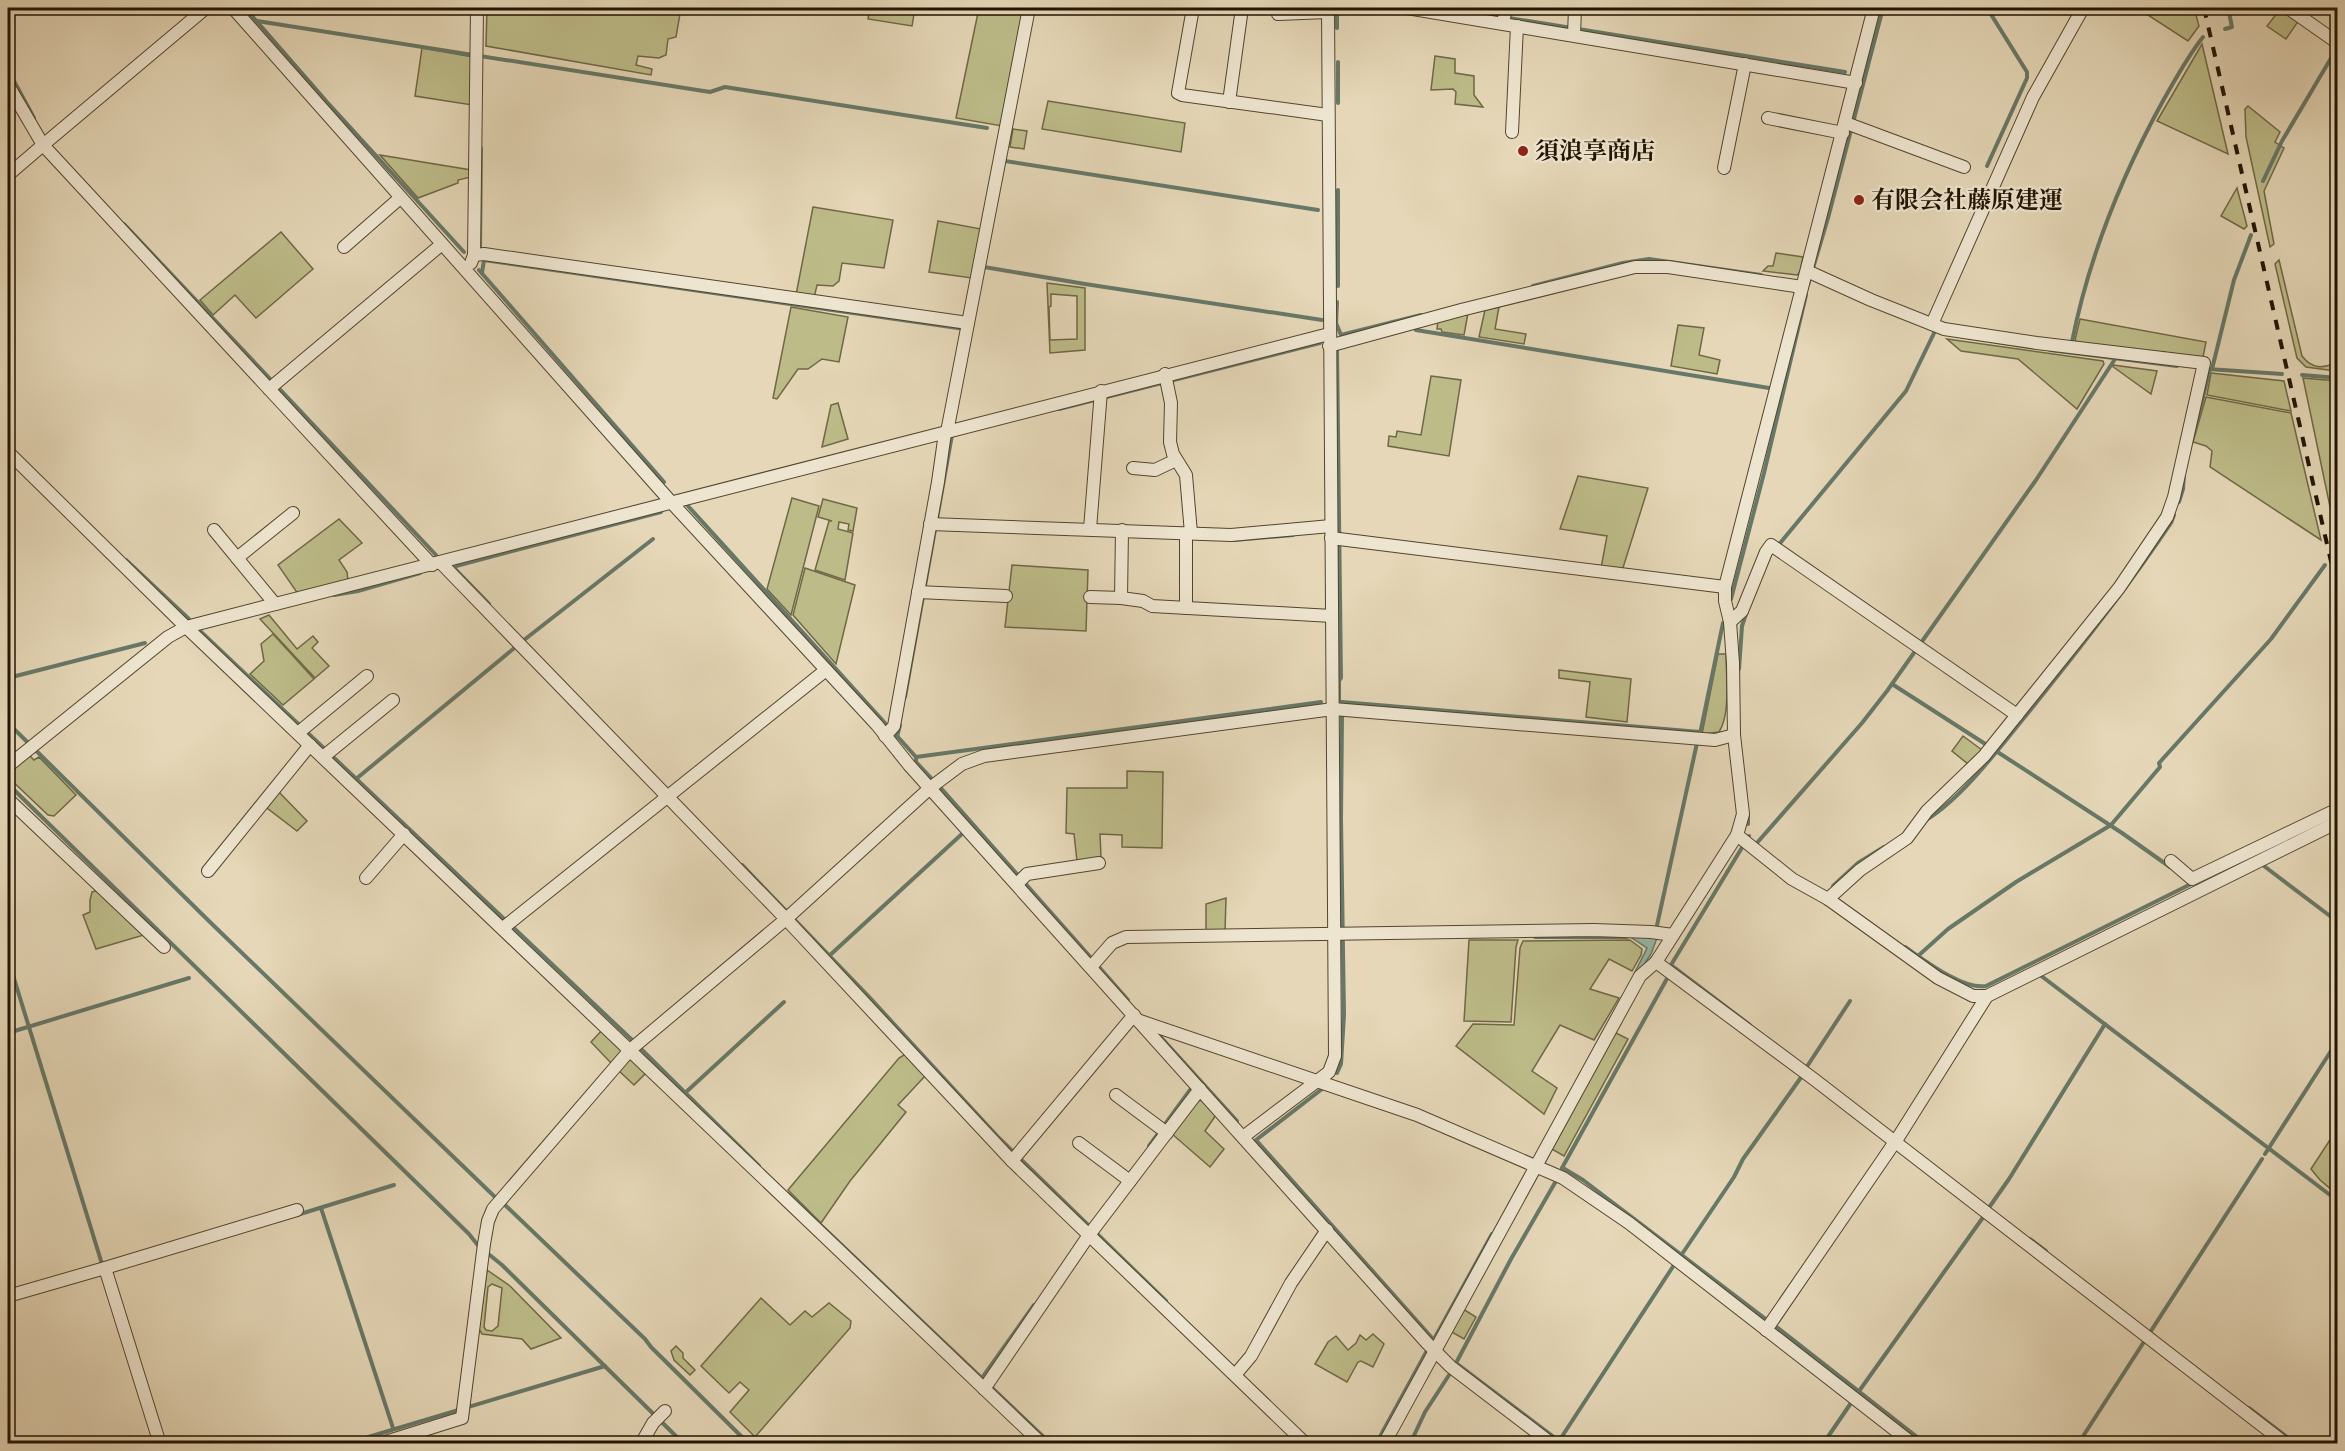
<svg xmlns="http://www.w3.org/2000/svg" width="2345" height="1451" font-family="'Sorts Mill Goudy','Noto Serif JP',serif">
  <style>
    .green { fill: #bdbc89; stroke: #6f6845; stroke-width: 1.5; fill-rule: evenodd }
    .water { fill: #96baac; stroke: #677868; stroke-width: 1.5 }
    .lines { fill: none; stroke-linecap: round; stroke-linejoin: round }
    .stream { stroke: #677868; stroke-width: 4 }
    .street-casing { stroke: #52452e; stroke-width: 14 }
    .street { stroke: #eee5d0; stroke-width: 12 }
    .rail { stroke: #211401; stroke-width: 4; stroke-dasharray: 10 10; stroke-linecap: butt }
    .poi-dot { fill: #8f2418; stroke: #eee5d0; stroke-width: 2 }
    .labels { text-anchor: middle; stroke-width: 4.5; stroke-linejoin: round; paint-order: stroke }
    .poi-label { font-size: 24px; font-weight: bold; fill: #211401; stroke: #eee5d0; text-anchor: start }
  </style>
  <rect width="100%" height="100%" fill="#e5d7b7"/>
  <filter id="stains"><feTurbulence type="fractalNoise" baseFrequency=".00333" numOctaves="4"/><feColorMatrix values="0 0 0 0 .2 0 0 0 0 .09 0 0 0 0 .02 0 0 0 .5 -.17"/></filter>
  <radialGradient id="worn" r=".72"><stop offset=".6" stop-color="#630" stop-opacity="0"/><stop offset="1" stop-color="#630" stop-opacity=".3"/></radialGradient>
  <g class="green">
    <polygon points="487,8 681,8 676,37 668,39 666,55 659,58 638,56 636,65 652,69 651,75 486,46"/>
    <polygon points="870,8 915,8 912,26 868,19"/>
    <polygon points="979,8 1026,8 1002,126 956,118"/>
    <polygon points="2137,8 2194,8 2199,26 2188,41"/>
    <polygon points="2281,8 2299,20 2286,39 2267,26"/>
    <polygon points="2202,44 2228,154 2157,121"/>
    <polygon points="422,48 473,57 472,105 415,96"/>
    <polygon points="1435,56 1455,59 1455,73 1474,76 1474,95 1483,107 1455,104 1456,92 1453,89 1431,90"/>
    <polygon points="1048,101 1185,123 1181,152 1042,129"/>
    <polygon points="2248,106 2280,132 2275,142 2284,148 2264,191 2274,244 2270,247 2246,137 2245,109"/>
    <polygon points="1013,129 1027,131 1024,149 1010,147"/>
    <polygon points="380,155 471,170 471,177 458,180 458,183 418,198"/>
    <polygon points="2237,188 2247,226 2244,229 2221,216"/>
    <polygon points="813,207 893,220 884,268 842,263 839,281 833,286 817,285 814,298 796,295"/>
    <polygon points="938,221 981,229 972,278 929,272"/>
    <polygon points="281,232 313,269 256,318 235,295 213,315 200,300"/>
    <polygon points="1776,253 1803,257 1800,272 1797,275 1763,271 1768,266 1773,266"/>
    <path d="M2279 260 2302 356C2312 369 2323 369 2337 362L2335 371 2306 367 2297 358 2275 264Z"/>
    <path d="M1047 283 1085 288V350L1050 353ZM1051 294 1077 296V339L1050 340 1049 307 1051 306Z"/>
    <polygon points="791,307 848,317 839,362 822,359 808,369 798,369 777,399 773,398"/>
    <polygon points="1499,307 1495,329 1526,334 1524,344 1479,337 1485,310"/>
    <polygon points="1468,313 1464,335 1442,332 1441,329 1437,329 1438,320"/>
    <polygon points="2080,319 2206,342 2203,357 2078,343 2075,340"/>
    <polygon points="1678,325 1704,328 1699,355 1720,360 1717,374 1671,366"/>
    <polygon points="1947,339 2103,361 2104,364 2077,409 2018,359 1961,351"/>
    <polygon points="2113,365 2157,371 2151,394 2112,366"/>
    <polygon points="2211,373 2284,381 2291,411 2207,395"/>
    <polygon points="1431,376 1461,380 1449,456 1388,446 1389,436 1396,437 1397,431 1421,435"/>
    <polygon points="2303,378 2337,381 2337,540"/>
    <polygon points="2206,397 2291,413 2321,540 2210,467 2212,451 2206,446 2193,442"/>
    <polygon points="838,403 848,439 822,447 831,405"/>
    <polygon points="1578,476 1648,488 1622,571 1601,568 1607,536 1560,529"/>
    <polygon points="792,498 819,506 791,615 767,589"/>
    <polygon points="823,499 857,508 853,531 848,530 849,524 839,522 838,529 853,533 845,580 815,570 829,521 832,521 818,517"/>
    <polygon points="339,519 362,543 339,560 347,572 348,581 298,594 278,565"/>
    <polygon points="1012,565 1088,570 1086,631 1005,627"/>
    <polygon points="805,568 855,585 836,664 793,615"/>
    <polygon points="269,615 297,649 313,636 318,642 312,648 329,666 315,678 260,619"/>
    <polygon points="273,634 314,679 283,705 250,674 264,661 261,644"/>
    <path d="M1718 654H1726C1726 675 1731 714 1719 732L1702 734Z"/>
    <polygon points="1559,670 1631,679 1627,722 1586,717 1590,682 1559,678"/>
    <polygon points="1963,736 1982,750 1968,764 1952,751"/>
    <polygon points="29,755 34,760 39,757 76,795 54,816 48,815 8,777 8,772"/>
    <polygon points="1127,771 1163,772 1162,848 1122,847 1122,835 1100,834 1101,857 1077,861 1074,834 1066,833 1067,788 1127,788"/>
    <polygon points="279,792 307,821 297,831 267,808"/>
    <polygon points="98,890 144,935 96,949 83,915 90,912 90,900 92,892"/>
    <polygon points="1226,898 1225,932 1206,933 1206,904"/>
    <polygon points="1469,940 1518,940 1516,947 1511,1022 1464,1021"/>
    <polygon points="1630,940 1642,949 1641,955 1632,971 1609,959 1590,989 1619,998 1594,1040 1560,1025 1532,1071 1557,1088 1544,1114 1456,1046 1473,1024 1514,1025 1520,948 1523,941"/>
    <polygon points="603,1029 624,1049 611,1063 591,1042"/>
    <polygon points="1614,1032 1628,1039 1564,1156 1550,1148"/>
    <polygon points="904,1055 908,1055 926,1075 898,1105 906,1112 850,1181 821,1223 788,1190 899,1058"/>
    <polygon points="631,1056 648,1071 634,1085 618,1070"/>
    <polygon points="1204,1100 1216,1115 1205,1131 1224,1149 1210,1167 1172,1134 1196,1101"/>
    <polygon points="2337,1129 2337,1182 2332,1190 2320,1180 2311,1169"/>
    <path d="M487 1270 510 1286 561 1338 531 1349 522 1339 482 1334 479 1329ZM492 1284 502 1288 498 1326 492 1331 486 1330 484 1327 488 1287Z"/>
    <polygon points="761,1298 790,1325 805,1311 812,1317 829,1303 851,1321 850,1328 755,1437 730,1412 749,1390 740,1382 729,1393 701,1366"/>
    <polygon points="1463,1309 1476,1317 1464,1339 1450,1331"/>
    <polygon points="1373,1334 1384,1344 1373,1367 1361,1361 1358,1362 1347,1382 1315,1364 1328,1342 1336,1336 1348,1350 1356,1343 1360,1335 1366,1340"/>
    <polygon points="676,1346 683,1353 683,1358 695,1370 690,1375 674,1360 671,1351"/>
  </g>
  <polygon class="water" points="1632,935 1657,938 1651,954 1637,975 1634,974 1647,948 1632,938"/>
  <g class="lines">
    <g class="stream">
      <polyline points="245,8 327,102 464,252"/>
      <polyline points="1337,8 1337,28"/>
      <polyline points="1447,8 1845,72"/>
      <polyline points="1987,8 2027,72 2027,78 1987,166"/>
      <polyline points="257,21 710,92 725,87 987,128"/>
      <polyline points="2225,29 2232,27 2228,8"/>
      <polyline points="1338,62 1338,103"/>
      <polyline points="8,70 34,118"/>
      <polyline points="1005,161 1318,210"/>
      <polyline points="2263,181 2282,141 2337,48"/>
      <polyline points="1338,190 1338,286"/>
      <polyline points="124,224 436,555"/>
      <polyline points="480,252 481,148"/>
      <polyline points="984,267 1085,284 1322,320"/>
      <polyline points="479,270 664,482"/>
      <polyline points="482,273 484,260 965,329"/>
      <polyline points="1808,285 1828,218 1883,8"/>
      <polyline points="1533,286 1623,263 1649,259 1761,275"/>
      <polyline points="1337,302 1336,323 1341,335 1421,315"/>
      <polyline points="1414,326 1416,330 1769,388"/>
      <path d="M2072 342C2089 256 2122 175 2164 99 2176 78 2188 56 2203 37"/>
      <polyline points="1337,350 1341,678 1339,681 1339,702 1342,703"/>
      <polyline points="2050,350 2177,366"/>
      <polyline points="2208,369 2282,374"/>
      <polyline points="2212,369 2234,280 2251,235"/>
      <polyline points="2302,375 2338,378"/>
      <polyline points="1059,409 1320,343"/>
      <polyline points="2195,429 2210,369"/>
      <polyline points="2179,502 2183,489 2184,475"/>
      <polyline points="688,506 885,723"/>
      <polyline points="1234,540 1293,535"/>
      <polyline points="1776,548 1906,391 1936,329"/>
      <polyline points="126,560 189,619"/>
      <polyline points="456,566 661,512"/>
      <polyline points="454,568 489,604"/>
      <polyline points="334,595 358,591 420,573"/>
      <polyline points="1731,599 1764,473 1806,295"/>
      <polyline points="198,629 631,1039 759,1166"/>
      <polyline points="1739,669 1742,626 1747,611"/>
      <polyline points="8,678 145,643"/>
      <polyline points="1892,684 1990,747"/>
      <polyline points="905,697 952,435"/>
      <polyline points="1342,702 1700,732"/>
      <polyline points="8,723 213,925 495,1197"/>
      <polyline points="1700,734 1723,623"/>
      <polyline points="897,736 916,757 916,762 932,779"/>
      <polyline points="897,737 900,725"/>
      <polyline points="1996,751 2122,833 2170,867"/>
      <polyline points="916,757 1321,702"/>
      <polyline points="356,779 524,640 653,539"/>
      <polyline points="8,784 469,1234 480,1248"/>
      <polyline points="940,787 1093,960"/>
      <path d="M1926 820C1960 799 1994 755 2019 724 2072 659 2124 593 2171 523L2174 515"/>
      <polyline points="1748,824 1748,814"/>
      <polyline points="1749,836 1671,965 1750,1025"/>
      <polyline points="1756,844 1862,723 1887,691 2036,480 2115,359"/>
      <polyline points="742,865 870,998 999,1138 1166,1301"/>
      <polyline points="2264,866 2338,922"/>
      <polyline points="1833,886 1858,863 1884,847"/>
      <polyline points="1656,930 1697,743"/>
      <polyline points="1535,937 1627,937"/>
      <path d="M1905 947C1924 960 1963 990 1986 986L2195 882"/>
      <polyline points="829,956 963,833"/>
      <polyline points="1918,956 1948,929 2016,882 2111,825 2160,767 2159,763 2271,639 2325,565"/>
      <polyline points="8,959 102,1264"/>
      <polyline points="1099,967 1128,1000"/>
      <polyline points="2040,975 2338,1201"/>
      <polyline points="8,1033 189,978"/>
      <polyline points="1159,1035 1237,1121"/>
      <polyline points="1806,1068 1850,1001"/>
      <polyline points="1337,1073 1341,1064 1344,1015 1341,819 1342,715"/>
      <polyline points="1322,1089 1256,1140 1433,1339"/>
      <polyline points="685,1093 784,1002"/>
      <polyline points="1149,1146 1190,1090"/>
      <polyline points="2265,1154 2338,1040"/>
      <polyline points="1562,1168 1669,975"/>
      <polyline points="1563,1168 1583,1180 1767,1320"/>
      <polyline points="788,1194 1051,1444"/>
      <polyline points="504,1204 645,1339 651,1347 749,1444"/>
      <polyline points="321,1208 393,1428"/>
      <polyline points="1988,1209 2009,1179 2105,1024"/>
      <polyline points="297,1215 394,1185"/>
      <polyline points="2030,1239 2046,1251"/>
      <polyline points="486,1252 502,1265 684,1444"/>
      <polyline points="1680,1257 1734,1177 1743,1159 1802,1076"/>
      <polyline points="1774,1325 1926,1444"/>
      <polyline points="1433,1341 1492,1234"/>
      <polyline points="1456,1363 1563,1444"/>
      <polyline points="1455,1365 1511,1259 1556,1181"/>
      <polyline points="982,1378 1034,1305"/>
      <polyline points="1857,1394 1984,1216"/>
      <polyline points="2249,1408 2296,1444"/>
      <polyline points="1559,1441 1674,1265"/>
      <polyline points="345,1444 605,1366"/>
      <polyline points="1376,1444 1429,1347"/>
      <polyline points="1410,1444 1425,1412 1451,1372"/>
      <polyline points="1823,1444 1851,1403"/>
      <polyline points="2078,1444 2262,1159"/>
    </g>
    <g class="street-casing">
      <g id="street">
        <polyline points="233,8 671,502 877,725 909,765 1427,1343 1451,1367 1552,1444"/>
        <polyline points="1193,8 1178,93 1182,95 1328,115"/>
        <polyline points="1407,8 1856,83"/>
        <polyline points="2288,8 2338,43"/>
        <polyline points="1278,14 1328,12"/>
        <polyline points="1503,23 1506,8"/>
        <polyline points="1574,35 1575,8"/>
        <polyline points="8,85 43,145 206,8"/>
        <polyline points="1229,102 1242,8"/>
        <polyline points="1768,118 1843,133"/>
        <polyline points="1846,123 1964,167"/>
        <polyline points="1512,132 1517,26"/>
        <polyline points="1724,168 1745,64"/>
        <polyline points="8,175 43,145 432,565"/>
        <polyline points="344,247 400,198"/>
        <polyline points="474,255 484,254 968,323"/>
        <polyline points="471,263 474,255 477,8"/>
        <polyline points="1807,271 1871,300 1944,329 2037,343 2204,363 2174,497 2167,517 2119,588 1984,756 1927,811 1907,838 1860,870 1828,899"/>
        <polyline points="1932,324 2033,97 2083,8"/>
        <polyline points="1329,346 1461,310 1635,267 1668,267 1802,287"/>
        <polyline points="1165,374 1171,403 1170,442 1173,454 1186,475 1191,533"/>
        <polyline points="269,389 442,244"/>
        <polyline points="947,432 1029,8"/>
        <polyline points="8,452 186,627 1042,1444"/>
        <polyline points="1133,468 1155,470 1176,460"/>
        <polyline points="930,524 1231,535 1331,526"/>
        <polyline points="1090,529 1101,391"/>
        <polyline points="214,530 275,604"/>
        <polyline points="1122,530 1121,598 1143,601 1152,606 1332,616"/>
        <polyline points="1186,533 1186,608"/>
        <polyline points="1331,538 1725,587"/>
        <polyline points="237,558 293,513"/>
        <polyline points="441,563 786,919 1012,1161 1306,1444"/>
        <polyline points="918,592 1006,596"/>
        <polyline points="1090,597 1121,598"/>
        <polyline points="1730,622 1742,611 1766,552 1771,545 2017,715"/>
        <polyline points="298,733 367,676"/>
        <polyline points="885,736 894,726 938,482 945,433"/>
        <polyline points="323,757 393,700"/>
        <polyline points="8,766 168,637 186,627 1329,334"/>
        <polyline points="8,799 164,947"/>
        <polyline points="1737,835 1792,879 1828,899 1938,978 1973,996 1987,996 2338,822"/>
        <polyline points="2171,861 2192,879 2338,809"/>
        <polyline points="208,871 310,745"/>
        <polyline points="366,878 404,834"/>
        <polyline points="1017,884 1027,874 1099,863"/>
        <polyline points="503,928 826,670"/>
        <polyline points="1656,962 1815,1080 2286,1444"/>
        <polyline points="1091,967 1112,943 1126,937 1594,930 1651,932 1673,935"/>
        <polyline points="1140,1021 1417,1115 1563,1178 1629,1223 1913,1444"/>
        <polyline points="1116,1095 1167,1133"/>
        <polyline points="1243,1137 1329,1072 1335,1056 1328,8"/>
        <polyline points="1079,1143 1130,1181"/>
        <polyline points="1012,1161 1134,1015"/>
        <polyline points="105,1268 297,1210"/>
        <polyline points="8,1296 105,1268 160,1444"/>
        <polyline points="1766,1330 1899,1136 1987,996"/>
        <polyline points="1235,1375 1251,1356 1291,1283 1327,1230"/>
        <polyline points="984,1389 1089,1235 1200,1089"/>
        <polyline points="379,1444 462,1418 484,1244 488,1221 493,1209 630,1050 786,919 930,788 962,764 984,756 1333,709 1715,740 1734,735"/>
        <polyline points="641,1444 653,1423 665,1411"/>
        <polyline points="1384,1444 1640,976 1656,962 1737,835 1743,814 1734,735 1733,663 1730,622 1725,601 1725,587 1874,8"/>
      </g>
    </g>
    <use href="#street" class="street"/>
    <polyline class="rail" points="2204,8 2338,592"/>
  </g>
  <g class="poi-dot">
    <circle cx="1523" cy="151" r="6"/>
    <circle cx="1859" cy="200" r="6"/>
  </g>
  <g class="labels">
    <g class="poi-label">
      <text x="1535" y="159">須浪享商店</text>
      <text x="1871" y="208">有限会社藤原建運</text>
    </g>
  </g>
  <rect width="2345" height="1451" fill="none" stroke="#e5d7b7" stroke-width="30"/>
  <rect x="9" y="9" width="2327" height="1433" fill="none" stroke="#211401" stroke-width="3"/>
  <rect x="15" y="15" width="2315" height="1421" fill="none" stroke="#211401" stroke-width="1.5"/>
  <rect width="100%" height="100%" filter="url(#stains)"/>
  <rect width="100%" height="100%" fill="url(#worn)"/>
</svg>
